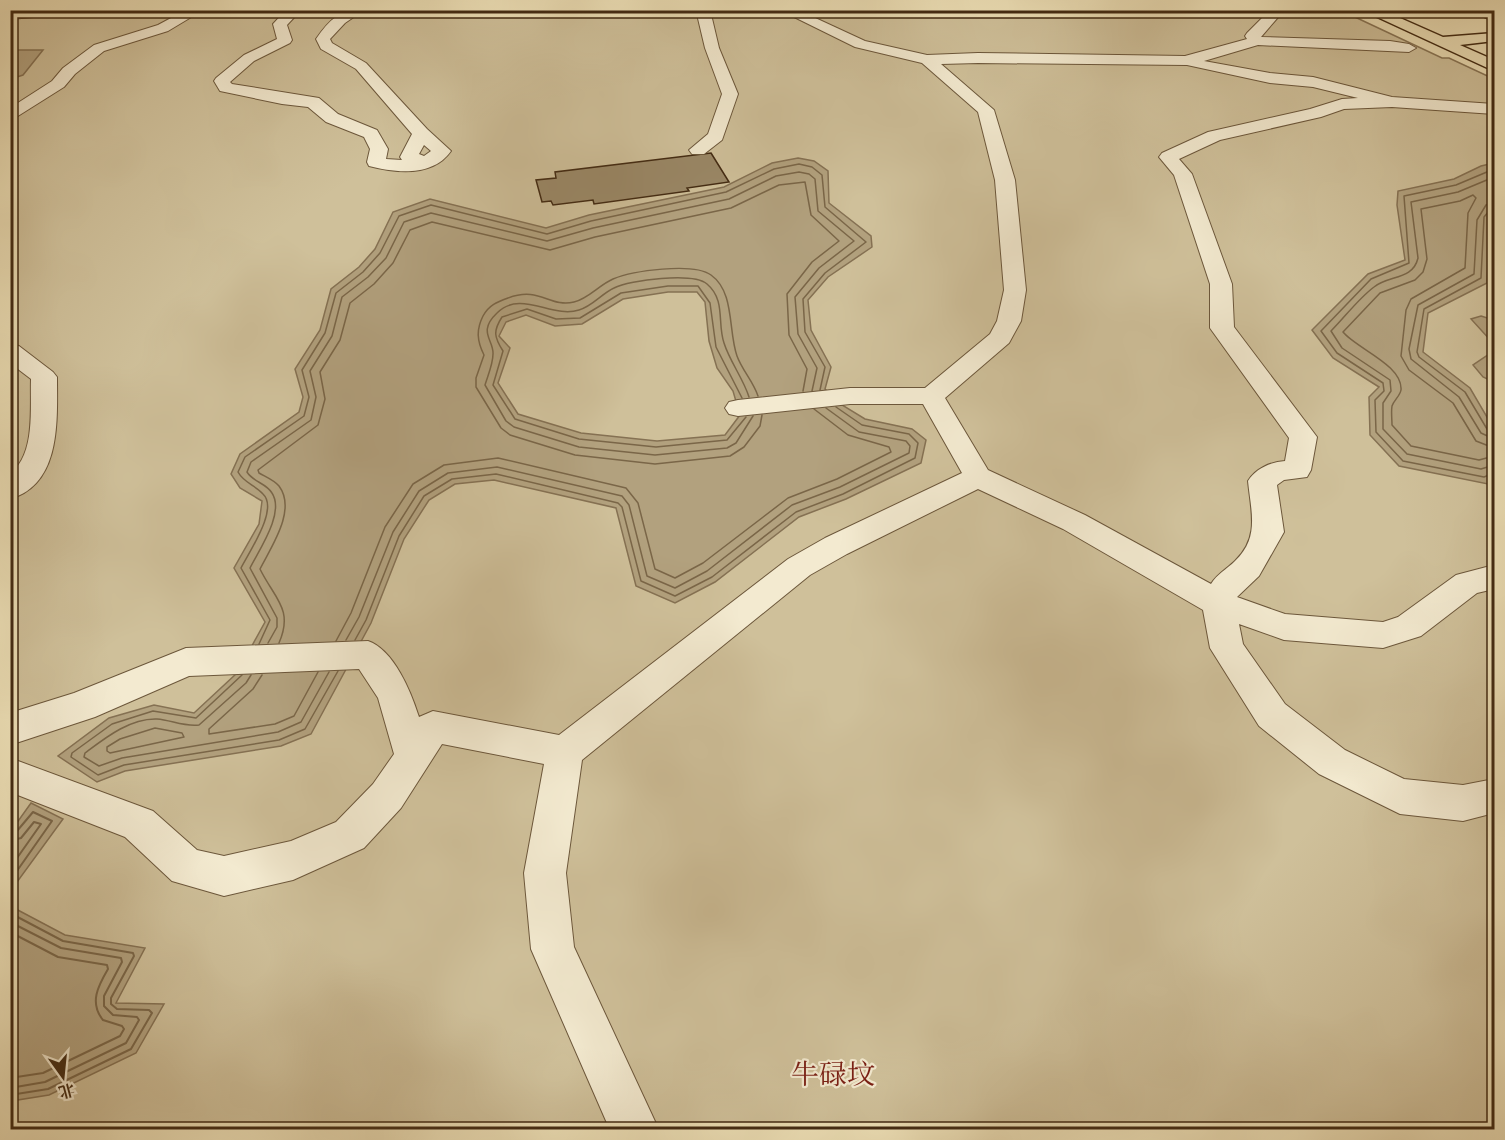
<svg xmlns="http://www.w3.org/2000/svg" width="1505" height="1140" font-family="'IM FELL Double Pica','Noto Serif SC',serif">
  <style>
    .green { fill: #cfc09a; stroke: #887556; stroke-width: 1.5 }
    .water { fill: #b2a17e; stroke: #857153; stroke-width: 1.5; fill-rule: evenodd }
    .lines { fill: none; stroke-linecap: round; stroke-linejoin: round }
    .shore-far1 { stroke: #7a6648; stroke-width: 1.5 }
    .shore { stroke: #7a6648; stroke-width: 2 }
    .building { fill: #9a8867; stroke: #422a12; stroke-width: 1.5 }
    .minor-casing { stroke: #6c573b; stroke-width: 2 }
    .major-casing { stroke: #422a12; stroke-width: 3 }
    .minor { fill: #f3ead0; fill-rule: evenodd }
    .major { fill: #ecdfb6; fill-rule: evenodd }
    .labels { text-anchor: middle; stroke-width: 4.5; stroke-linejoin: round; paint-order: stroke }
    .near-neighbourhood-label { font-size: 28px; fill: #7a1f14; stroke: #f3ead0 }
  </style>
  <rect width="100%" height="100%" fill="#ecdfb6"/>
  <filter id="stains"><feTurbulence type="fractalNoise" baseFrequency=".00333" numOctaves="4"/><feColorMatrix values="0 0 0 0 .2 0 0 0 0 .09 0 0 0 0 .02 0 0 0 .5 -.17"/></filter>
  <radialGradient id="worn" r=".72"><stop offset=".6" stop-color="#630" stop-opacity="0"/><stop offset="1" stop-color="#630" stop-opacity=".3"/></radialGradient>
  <polygon class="green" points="1340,10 1442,58 1449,58 1494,79 1494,1129 11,1129 10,11"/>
  <g class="water">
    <polygon points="11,50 43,50 23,75 11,79"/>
    <path d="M798 158 814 161 828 171 829 203 871 236 872 247 828 277 808 300 811 330 831 367 825 389 842 405 865 419 912 429 926 440 921 463 846 499 799 517 715 582 675 603 636 586 616 508 494 480 455 484 429 500 404 539 371 623 311 734 281 746 125 771 97 782 58 756 109 718 154 705 194 713 237 673 265 622 234 568 259 524 262 501 240 488 231 474 240 454 299 412 303 397 295 369 320 330 331 289 359 267 375 249 393 212 430 199 546 228 589 215 724 187 772 163ZM668 292H697L705 302 709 341 717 368 733 391 740 415 725 435 657 441 581 433 518 414 498 383 510 348 499 336 506 322 526 315 555 326 582 324 623 299Z"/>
    <polygon points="1494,163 1494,214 1490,217 1487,283 1428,313 1423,352 1470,388 1494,429 1494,475 1488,484 1399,466 1370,435 1369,397 1379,387 1333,358 1312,330 1368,274 1405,260 1397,205 1398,191 1454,179 1481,166"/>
    <polygon points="1481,316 1494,320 1494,382 1483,377 1473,365 1492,352 1492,342 1471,319"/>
    <polygon points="31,803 63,819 17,882 14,908 65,935 145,948 116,1003 164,1004 136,1053 49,1095 11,1101 11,831"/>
  </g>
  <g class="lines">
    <g class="shore-far1">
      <polyline points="1494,169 1456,185 1404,196 1409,263 1371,279 1321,331 1337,353 1383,383 1384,391 1375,400 1376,432 1403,461 1484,477 1494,473"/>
      <path d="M1494 177 1458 192 1411 202 1418 258C1413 280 1389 275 1374 287 1358 299 1345 317 1331 331L1342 348 1390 380 1391 391 1383 403V429L1407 454 1481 469 1494 465"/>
      <polyline points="1494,202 1486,205 1477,220 1474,274 1418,305 1409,349 1411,359 1459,397 1481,433 1494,439"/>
      <polyline points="1494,210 1489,211 1484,217 1481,278 1424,309 1417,352 1419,357 1465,392 1487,429 1494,431"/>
      <path d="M758 396C753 381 742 370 737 356 728 331 735 292 711 275 693 262 632 271 613 279 599 285 588 299 574 302 550 308 540 286 508 298 497 302 489 305 483 316 476 330 477 341 484 355L476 378V387L501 428 510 435 575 455 655 464 730 456 744 447 760 426 762 415"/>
      <path d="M749 397C743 378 730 362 724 343 717 323 726 300 707 284 693 272 630 280 614 288 601 294 593 306 579 310 552 319 521 289 497 313 477 332 494 340 493 354 493 364 488 375 485 385L506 421 514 427 579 447 655 455 727 448 736 443 753 416"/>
      <path d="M742 398 716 347 710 303 698 286H668L621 293 580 318 556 319 527 309 502 317C493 331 494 337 503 351L493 385 515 419 579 439 656 447 727 440 746 417"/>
      <path d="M1494 448 1476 441 1453 403 1409 370 1401 356 1406 310 1411 299 1465 268 1468 213 1476 198 1473 195 1460 201 1421 209 1427 259 1423 272 1415 280 1380 293 1343 332C1357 349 1403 365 1401 390 1400 396 1394 400 1392 406 1391 412 1392 419 1392 425L1411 446 1479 460 1494 456"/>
      <polyline points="346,640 359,617 393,532 419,491 448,473 497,467 622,496 629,505 647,576 675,588 707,571 792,505 840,487 909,453 910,446 906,441 859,432 826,408"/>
      <polyline points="355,640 366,620 399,536 424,496 452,479 496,474 618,503 622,507 641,581 675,596 712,577 796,512 843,494 915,458 918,443 909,434 862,425 836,407"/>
      <polyline points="336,641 351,613 385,527 413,484 444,465 498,458 626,488 638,503 655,569 675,578 703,563 788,498 837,479 891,452 889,447 848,435 814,409"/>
      <path d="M268 643 277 627V618L250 568C259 550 285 513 272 493 266 483 253 482 247 472L251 462 311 420 316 397 310 371 332 336 342 297 368 277 386 258 404 222 431 213 547 241 593 228 729 199 776 176 799 172 809 174 815 179 818 211 854 241 819 268 795 297 798 334 817 368 812 391"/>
      <path d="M279 643C294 609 274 598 260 569 271 547 297 510 279 486 274 480 266 477 259 473L258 470 318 425 325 399 320 372 340 340 350 303 374 284 393 263 410 230 432 222 550 250 595 237 731 208 779 185 805 182 811 215 839 241 812 262 787 294 789 335 807 369 803 391"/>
      <path d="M259 644 270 620 241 568C249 552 279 509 263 494 255 485 244 483 238 472L245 457 304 416 309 397 302 370 325 333 336 293 363 272 380 253 399 216 431 205 547 234 591 221 726 192 774 169 799 164 812 167 822 175 825 207 866 242 825 273 803 299 805 332 825 367 820 390"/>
      <polyline points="242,675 196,718 153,711 112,724 72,753 71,757 98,775 124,765 279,740 305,729 338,671"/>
      <path d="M251 675 246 683 199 725C184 727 171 720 157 719 130 718 105 738 85 753L84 757 99 766 122 758 278 732 301 722 329 672"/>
      <polyline points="262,675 253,689 209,729 209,734 275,724 294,716 318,672"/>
      <polygon points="155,728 182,733 184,737 110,753 107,751 107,747 120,739"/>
    </g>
    <g class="shore">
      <polyline points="10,833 17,831 33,812 52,821 12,878 10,888"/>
      <polyline points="10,841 21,838 34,822 41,824 10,868"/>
      <polyline points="10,913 63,941 133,953 134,956 111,998 111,1004 117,1009 149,1010 152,1013 131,1049 48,1089 10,1095"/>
      <polyline points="10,922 61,948 121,958 122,962 104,996 104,1006 113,1015 137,1017 139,1020 126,1043 45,1082 10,1088"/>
      <path d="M10 932 58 957 107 965 108 969C98 986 89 1003 103 1020L122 1026 124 1029 120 1036 43 1073 10 1078"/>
    </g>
  </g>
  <g class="building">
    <polygon points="1494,10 1494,20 1491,20 1470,12"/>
    <polygon points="711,153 729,182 687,188 689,191 594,204 593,200 553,205 551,201 542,202 536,180 556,178 555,172"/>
  </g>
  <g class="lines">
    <g class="minor-casing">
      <g id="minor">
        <polygon points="75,10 69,14 10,19 10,11"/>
        <polygon points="186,10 203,10 168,31 104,51 75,74 64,87 10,121 10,108 52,81 63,68 94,45 158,25"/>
        <path d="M286 10H301L287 25 292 40 290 43 254 61 230 82 232 84 319 98 338 114 377 130 388 149 386 159 402 160 400 157 412 134 356 69 321 49 316 39C330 19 339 10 364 10L345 23 330 39 332 43 366 63 427 129 451 151C433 177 396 173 369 166L367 162 370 149 364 137 326 122 308 107 282 104 220 91 214 81 216 78 244 55 277 39 273 24ZM424 145 431 151 424 156 419 154Z"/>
        <polygon points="696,10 710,10 719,48 738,94 722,140 704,154 692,154 689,150 708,134 722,94 705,48"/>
        <path d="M780 10H798L865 41 927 55 978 53 1185 56 1247 39 1245 36 1247 33 1265 15 1261 10H1276L1280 15 1261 37 1390 41 1409 44 1416 48 1409 52 1258 45 1204 61 1270 73 1313 77 1392 97 1494 104V114L1392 107 1344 109 1321 117 1220 140 1179 159 1192 174 1232 284 1234 327 1317 437 1311 470 1307 477 1284 480 1277 485 1284 532 1259 576 1237 597 1285 614 1383 622 1398 617 1456 575 1494 565V589L1477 593 1421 636 1383 648 1284 640 1239 624 1243 644 1285 704 1345 750 1404 779 1463 785 1494 779V813L1463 821 1400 814 1319 774 1259 726 1210 648 1203 610 1063 529 978 489 847 554 810 575 582 760 566 873 574 947 659 1130H610L531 949 524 873 544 764 442 744 401 808 364 848 293 880 224 896 172 881 125 837 10 792V758L153 811 197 850 224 856 291 841 336 822 373 784 394 754 378 698 359 669 189 676 95 717 10 745V713L74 693 186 648 368 641C394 650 411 692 419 717L433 711 559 735 788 559 825 538 962 473 923 404H850L738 416 729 414 725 408 729 402 738 400 850 388H925L990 334 997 321 1004 290 995 180 978 112 922 63 855 47ZM978 63 1187 65 1270 83 1313 87 1358 98 1342 99 1310 109 1208 132 1162 153 1159 157 1174 175 1210 284V328L1289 438 1285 461C1270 462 1255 469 1248 481 1251 512 1260 537 1235 561 1227 569 1217 574 1211 584L1085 515 988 470 945 398 1009 343 1021 321 1026 290 1015 180 994 110 941 64Z"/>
        <path d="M10 344 19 346 53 372 57 377C57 419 62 484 10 499V474C36 454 30 408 31 379L10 363Z"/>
      </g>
    </g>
    <g class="major-casing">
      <polygon id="major" points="1362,10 1382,10 1443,37 1494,33 1494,41 1460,45 1494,60 1494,71"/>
    </g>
    <use href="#minor" class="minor"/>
    <use href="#major" class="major"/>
  </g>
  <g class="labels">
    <g class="near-neighbourhood-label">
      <text x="833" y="1084">牛碌坟</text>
    </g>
  </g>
  <rect width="1505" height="1140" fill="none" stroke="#ecdfb6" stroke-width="36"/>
  <rect x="12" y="12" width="1481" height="1116" fill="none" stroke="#422a12" stroke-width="3"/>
  <rect x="18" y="18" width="1469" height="1104" fill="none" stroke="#422a12" stroke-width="1.5"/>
  <g transform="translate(63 1077) rotate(165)" stroke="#f3ead0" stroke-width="4.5" paint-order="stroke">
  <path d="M0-4.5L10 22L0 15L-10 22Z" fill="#422a12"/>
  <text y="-9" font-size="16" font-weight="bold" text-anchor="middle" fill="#422a12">北</text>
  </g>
  <rect width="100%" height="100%" filter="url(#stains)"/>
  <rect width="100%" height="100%" fill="url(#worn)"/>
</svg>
